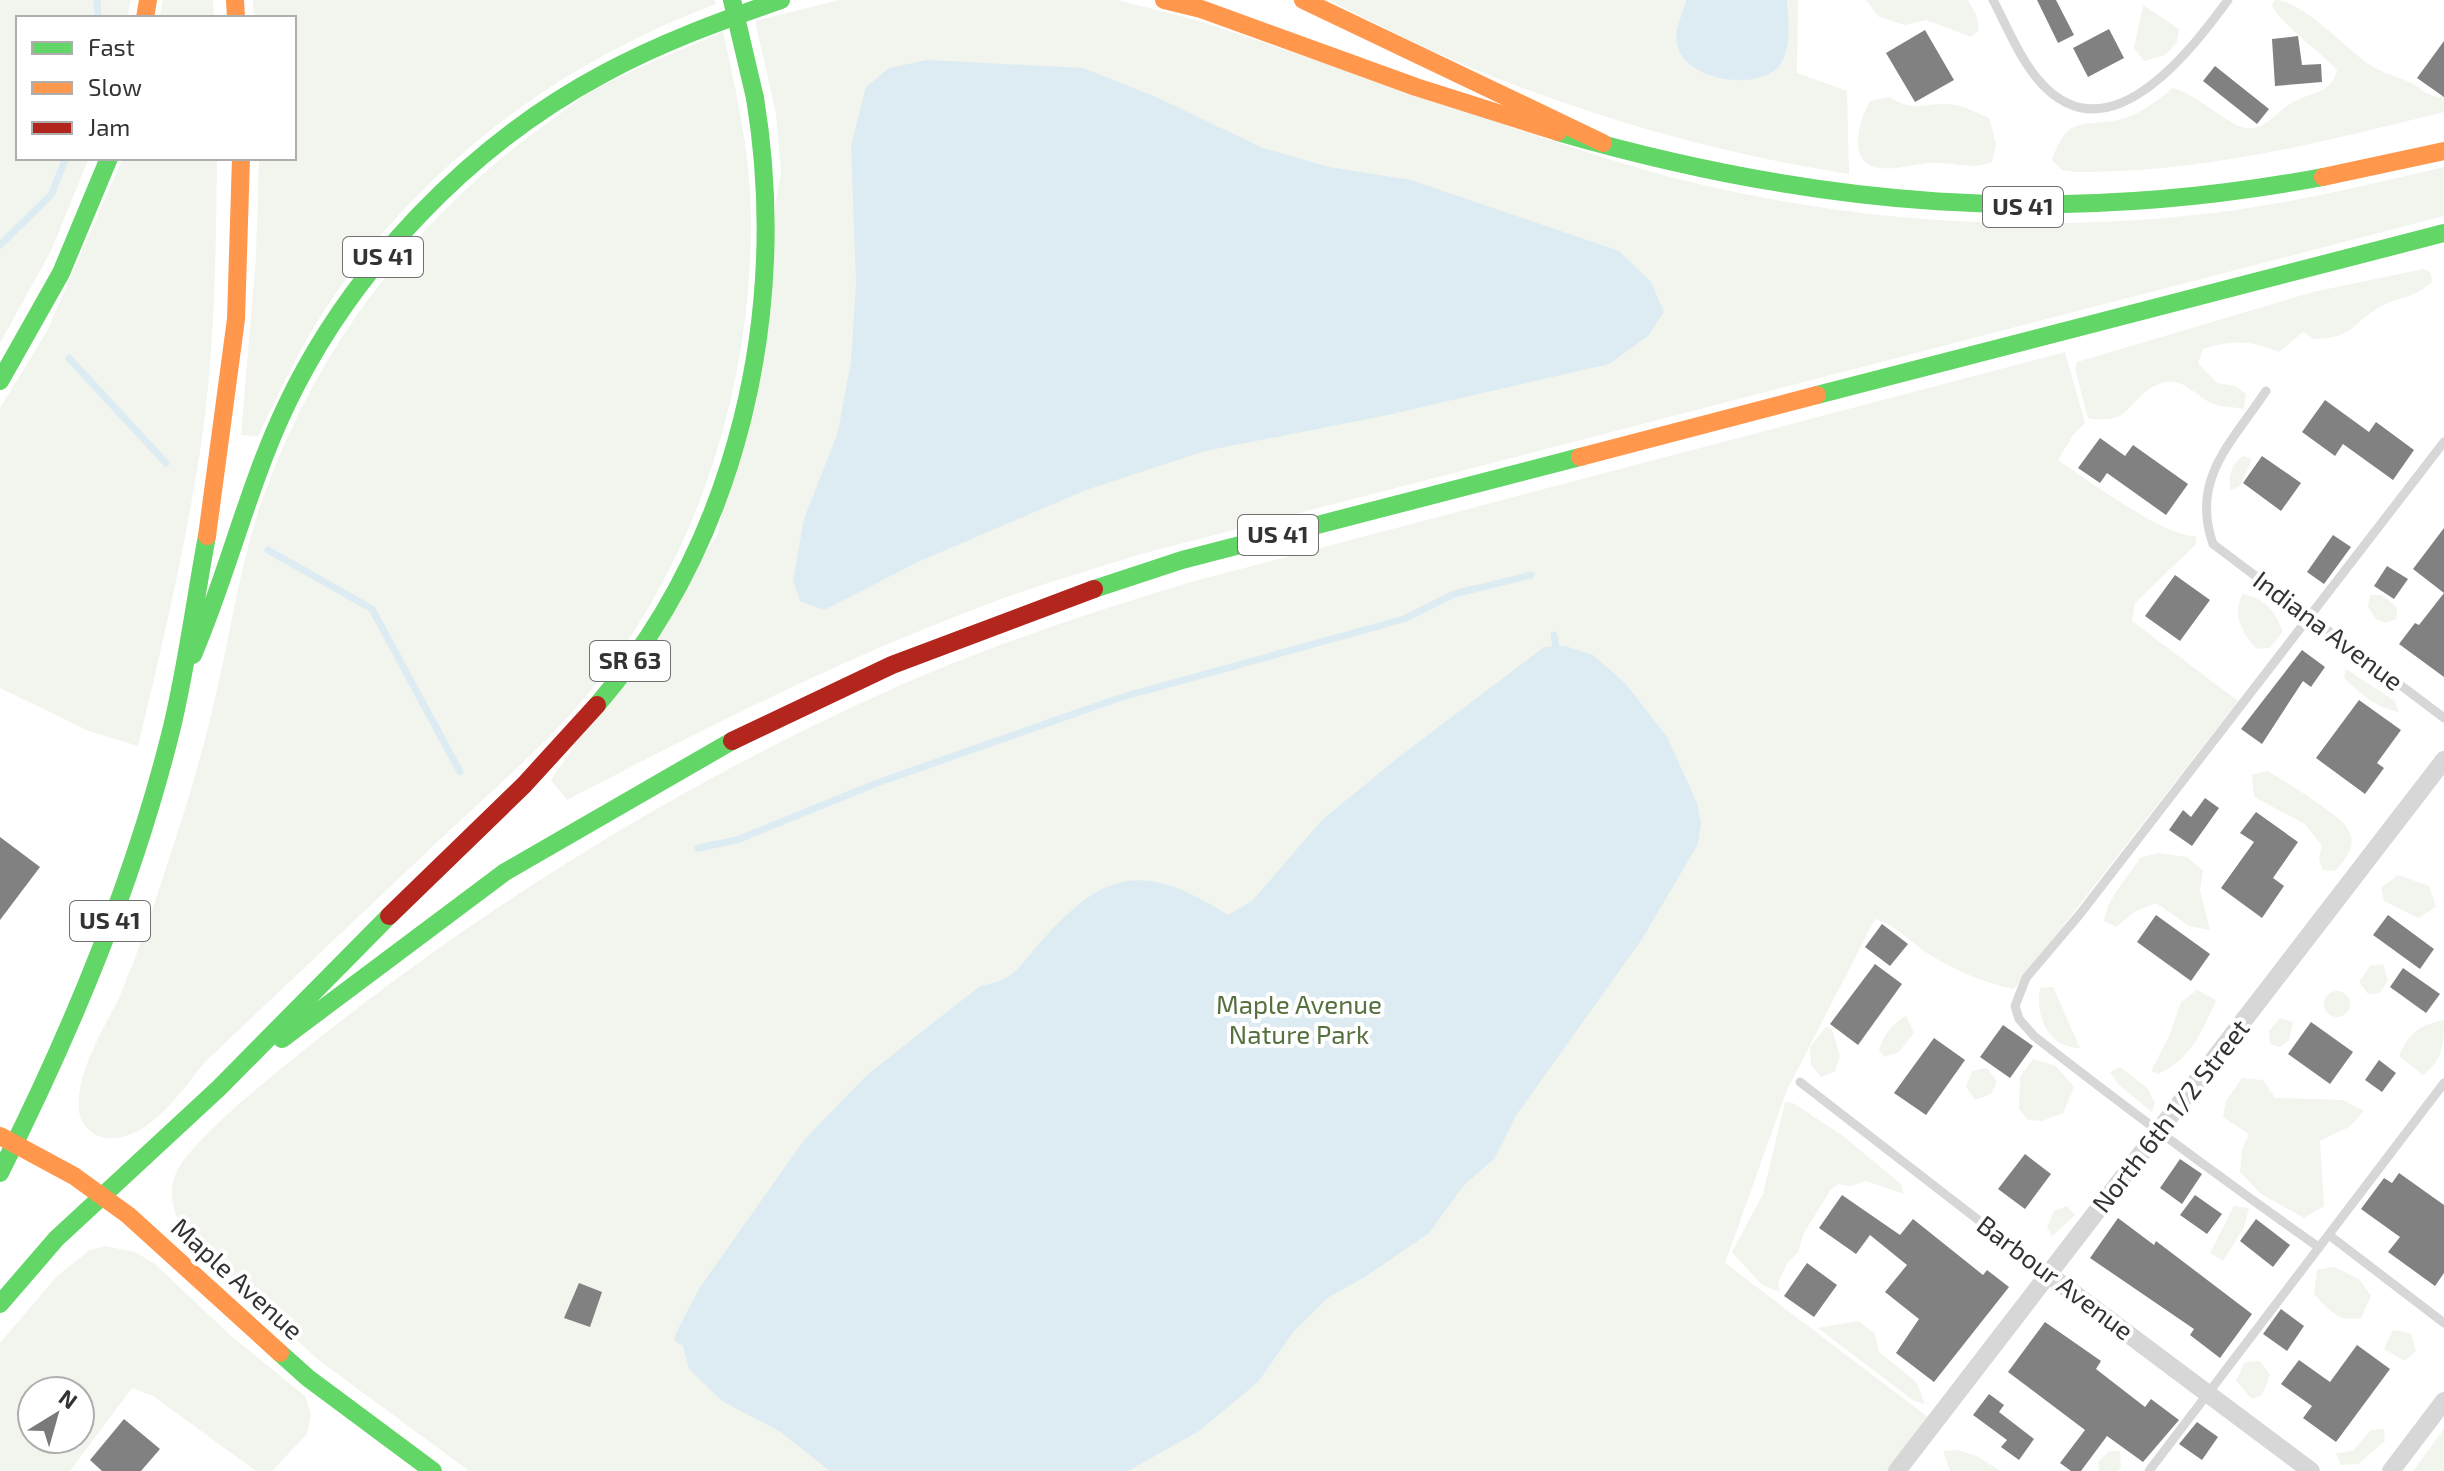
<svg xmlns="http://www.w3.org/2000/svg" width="2444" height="1471" font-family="'Exo 2',sans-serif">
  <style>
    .green { fill: #f1f5ed; fill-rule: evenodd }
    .water { fill: #ddebf3 }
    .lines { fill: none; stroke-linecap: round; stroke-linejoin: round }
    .stream { stroke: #ddebf3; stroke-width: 7 }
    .building { fill: #818181 }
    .lane { stroke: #d7d7d7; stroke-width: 9 }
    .street { stroke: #d7d7d7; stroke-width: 18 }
    .fast { stroke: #63d668; stroke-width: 18 }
    .slow { stroke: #ff974d; stroke-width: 18 }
    .jam { stroke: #b3261e; stroke-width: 18 }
    .fast-bridge { stroke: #63d668; stroke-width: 18 }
    .labels { text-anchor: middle; stroke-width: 8; stroke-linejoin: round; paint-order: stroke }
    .shield { fill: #fff; stroke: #707070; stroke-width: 2 }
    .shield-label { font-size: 24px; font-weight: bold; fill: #333 }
    .street-label { font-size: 26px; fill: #333; stroke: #fff }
    .park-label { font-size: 26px; fill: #56703f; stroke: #fff }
  </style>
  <rect width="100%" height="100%" fill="#fff"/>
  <g class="green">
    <polygon points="0,0 131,0 127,18 18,18 18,158 89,158 51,251 0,343"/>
    <polygon points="163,0 213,0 214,18 159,18"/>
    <path d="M253 0H714L716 4C558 63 419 167 326 308 299 349 279 393 258 436L241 435 256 257 259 158H294V18H254Z"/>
    <path d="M839 0H1117L1196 20C1290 51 1383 83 1477 115 1560 144 1643 173 1730 191 1893 226 2070 233 2236 210 2306 200 2375 183 2444 167V216L1141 554C1091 570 1040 584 991 603 845 657 705 728 567 800L551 780 718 534 781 172 776 114 755 21Z"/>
    <path d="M1328 0H1798L1797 73 1847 91 1849 174C1721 154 1592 118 1472 68 1423 48 1376 23 1328 0Z"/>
    <polygon points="1866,0 1968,0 1976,14 1979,30 1971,37 1926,20 1905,25 1879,17"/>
    <path d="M2275 0C2301 0 2345 47 2367 63 2380 72 2392 75 2407 81 2419 86 2425 95 2439 97L2444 94V112C2323 142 2202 173 2076 172L2062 170 2052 160C2069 110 2087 130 2125 118 2143 113 2158 99 2173 88 2199 96 2227 124 2245 128 2264 132 2280 109 2293 102 2310 93 2333 92 2337 70 2320 51 2280 24 2272 5Z"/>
    <polygon points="2143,5 2179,29 2177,42 2165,55 2144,61 2134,48"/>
    <path d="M723 31C737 95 752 161 751 227 750 391 697 559 593 688 550 741 498 785 448 832 367 909 286 985 205 1062 182 1090 149 1141 108 1138 92 1137 80 1125 79 1110 76 1069 106 1027 122 991 138 952 152 911 165 871 184 814 202 757 215 698 230 636 239 570 259 509 311 356 409 224 539 129 555 118 571 104 588 94 630 69 679 52 723 31Z"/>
    <path d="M1889 97C1915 112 1919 104 1945 104 1962 104 1975 112 1989 118L1996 144 1992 162C1971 171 1952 161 1930 163 1914 164 1897 170 1880 168 1846 164 1859 120 1870 101Z"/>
    <path d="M123 158H217C216 249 215 341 203 431 188 537 163 642 138 746L89 731 0 688V408L47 331Z"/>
    <path d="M2423 269 2431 273 2432 282C2413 299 2400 296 2380 307 2351 323 2356 338 2314 339L2303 332 2279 352C2251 340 2231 340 2203 349L2198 363 2217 383 2235 386 2246 394 2244 409C2234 407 2222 407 2213 404 2196 397 2183 376 2162 383 2127 394 2135 427 2088 418L2075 369 2077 362 2313 292Z"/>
    <path d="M2065 352 2085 423 2073 435 2058 460C2084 478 2168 539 2196 536V544L2135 603 2132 621 2238 701 2014 989C1983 983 1955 970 1927 953 1910 942 1895 924 1875 919L1787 1090 1725 1263 1928 1417 1887 1471H469L316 1358 184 1232C174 1213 167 1194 176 1173 189 1144 257 1088 283 1067 459 923 654 799 861 703 967 653 1078 616 1191 582Z"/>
    <path d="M2243 456 2252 459 2240 486 2230 491C2229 476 2230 465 2243 456Z"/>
    <path d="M2242 594C2265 598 2274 611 2283 631L2270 648 2257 649C2241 632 2233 617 2242 594Z"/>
    <polygon points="2370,595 2383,595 2397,608 2396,619 2386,623 2376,619 2368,607"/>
    <path d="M2346 669 2395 701 2399 712C2376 708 2361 694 2344 678Z"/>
    <path d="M2267 771C2284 780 2300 791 2316 802 2345 823 2369 835 2335 871L2323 870 2319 859 2322 846 2305 824 2254 797 2252 775Z"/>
    <path d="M2158 853 2187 857 2203 871 2200 890 2210 930 2189 926 2156 903 2134 912 2116 927 2104 921C2108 897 2127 879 2140 858Z"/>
    <polygon points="2398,875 2429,886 2436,907 2418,918 2384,901 2381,888"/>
    <polygon points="2383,964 2388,980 2380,993 2368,994 2359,982 2370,966"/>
    <path d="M2053 987 2080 1048C2046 1047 2036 1016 2040 988Z"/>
    <path d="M2197 990 2216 1000C2203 1031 2190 1060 2158 1074L2151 1071 2170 1034 2181 1002Z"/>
    <circle cx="2337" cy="1004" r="13"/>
    <path d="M1906 1016 1914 1033 1899 1052 1884 1057 1879 1050C1884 1035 1893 1022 1906 1016Z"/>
    <polygon points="2280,1018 2293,1022 2289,1040 2280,1047 2270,1044 2269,1031"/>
    <path d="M2444 1020C2444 1045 2443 1059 2423 1075L2399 1056C2408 1033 2420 1025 2444 1020Z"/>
    <polygon points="1826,1027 1832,1029 1840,1056 1835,1071 1821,1077 1811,1065 1810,1047"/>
    <polygon points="2033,1059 2056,1066 2074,1087 2063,1113 2042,1121 2028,1120 2019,1109 2020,1077"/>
    <polygon points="2120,1067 2148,1089 2155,1103 2152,1112 2119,1085 2110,1072"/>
    <polygon points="1987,1068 1997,1081 1991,1094 1975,1100 1966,1087 1972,1071"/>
    <polygon points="2242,1078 2263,1080 2275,1098 2343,1100 2364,1111 2349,1127 2320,1141 2324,1206 2304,1218 2261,1194 2240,1172 2242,1150 2249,1134 2223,1117 2226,1101"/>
    <polygon points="1785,1102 1793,1103 1843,1136 1901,1184 1904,1194 1866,1181 1851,1186 1838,1184 1831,1189 1804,1233 1798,1252 1787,1263 1778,1283 1780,1292 1762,1285 1732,1252 1763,1194"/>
    <polygon points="2067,1206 2075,1215 2052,1236 2047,1227 2054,1211"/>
    <polygon points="2234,1206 2249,1208 2244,1227 2223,1261 2210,1253"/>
    <path d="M105 1246 135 1252 155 1264 229 1334 305 1396 311 1414 307 1434 272 1471H256L153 1396 132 1388 70 1471H0V1343L57 1276 90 1250ZM80 1391V1439H32V1391Z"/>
    <path d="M2334 1267 2359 1279 2371 1296 2361 1318C2339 1323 2329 1310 2314 1294L2317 1270Z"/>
    <polygon points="1859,1321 1875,1334 1879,1352 1916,1382 1925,1404 1914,1401 1818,1328"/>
    <polygon points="2393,1330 2411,1333 2416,1351 2405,1361 2384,1349"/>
    <polygon points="2260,1361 2270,1375 2262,1395 2252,1399 2236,1381 2245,1362"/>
    <polygon points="2384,1429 2385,1441 2358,1464 2341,1465 2336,1453 2353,1451 2371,1430"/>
    <polygon points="2444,1429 2444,1471 2413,1471"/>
    <polygon points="1958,1450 1979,1457 2000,1471 1950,1471 1943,1451"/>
    <polygon points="2109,1451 2120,1451 2121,1467 2118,1471 2099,1471 2098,1462"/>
  </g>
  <g class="water">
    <path d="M1686 0H1787C1788 21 1793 47 1779 66 1757 92 1688 80 1678 48 1672 31 1683 16 1686 0Z"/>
    <polygon points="928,60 1083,68 1156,97 1263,148 1329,167 1411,180 1619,251 1651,282 1664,312 1648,336 1609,364 1383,416 1205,451 1086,490 920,561 824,610 800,601 793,581 804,519 838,432 851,361 856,282 851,146 866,87 889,68"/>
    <path d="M1565 646 1593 655 1625 683 1667 737 1697 803 1701 823 1698 844 1642 939 1517 1114 1494 1159 1464 1185 1429 1233 1365 1277 1329 1297 1294 1331 1258 1382 1199 1431 1128 1471H830L779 1431 722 1401 689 1369 683 1346 675 1341V1335L700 1287 805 1139 867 1075 980 986C1015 979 1016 970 1038 945 1104 869 1143 861 1228 915L1252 901 1323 819 1399 757 1544 647Z"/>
  </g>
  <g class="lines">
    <g class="stream">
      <polyline points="97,0 98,18"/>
      <polyline points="0,245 51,195 66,158"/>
      <polyline points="69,358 166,463"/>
      <polyline points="268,550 372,609 460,772"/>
      <polyline points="1554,635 1557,653"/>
      <polyline points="698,848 737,840 877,783 1119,698 1404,619 1454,594 1531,575"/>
    </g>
  </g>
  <g class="building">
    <polygon points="2037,0 2056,0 2074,35 2058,43"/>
    <polygon points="2109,29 2124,58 2088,77 2073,48"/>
    <polygon points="1925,30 1954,80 1915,102 1886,53"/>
    <polygon points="2298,36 2302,65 2321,64 2322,82 2275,86 2272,39"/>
    <polygon points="2444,41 2444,97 2417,78"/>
    <polygon points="2215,66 2269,109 2257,124 2203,81"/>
    <polygon points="2325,400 2369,432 2376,422 2414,450 2393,480 2343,444 2335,456 2302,432"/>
    <polygon points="2100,438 2125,456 2133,445 2188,484 2166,515 2107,473 2100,483 2078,468"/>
    <polygon points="2262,456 2301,483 2281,511 2243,483"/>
    <polygon points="2444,528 2444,677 2399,644 2415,623 2419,625 2444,593 2413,569"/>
    <polygon points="2333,535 2351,547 2324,584 2307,572"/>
    <polygon points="2387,566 2408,579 2394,599 2374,586"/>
    <polygon points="2175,575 2210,600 2180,641 2145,616"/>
    <polygon points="2302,650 2325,667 2311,687 2303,681 2262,744 2241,729"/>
    <polygon points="2359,700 2401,730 2377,763 2384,768 2365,794 2316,758"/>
    <polygon points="2205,798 2219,808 2192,846 2169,830 2183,810 2191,817"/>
    <polygon points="2256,812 2298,842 2273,878 2284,886 2262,918 2221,888 2254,842 2240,833"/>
    <polygon points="0,837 40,867 0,920"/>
    <polygon points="2156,915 2210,954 2191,981 2137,942"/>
    <polygon points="2388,915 2434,949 2420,969 2373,935"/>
    <polygon points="1882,924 1908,944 1890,966 1865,947"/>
    <polygon points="1875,964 1902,984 1858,1045 1830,1024"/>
    <polygon points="2403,968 2440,994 2426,1013 2390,987"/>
    <polygon points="2311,1022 2353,1052 2330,1084 2288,1054"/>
    <polygon points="2003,1025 2033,1046 2010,1078 1980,1057"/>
    <polygon points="1934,1038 1965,1060 1926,1115 1894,1093"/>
    <polygon points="2379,1060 2396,1073 2382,1092 2365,1080"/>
    <polygon points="2025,1154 2051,1174 2025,1209 1998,1189"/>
    <polygon points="2180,1159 2202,1174 2182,1204 2160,1188"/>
    <polygon points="2399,1173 2444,1205 2444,1273 2435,1286 2388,1252 2400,1237 2361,1209 2384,1178 2392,1183"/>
    <polygon points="1842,1195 1900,1235 1913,1219 1983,1275 1987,1270 2009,1287 1934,1382 1896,1353 1919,1319 1885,1292 1907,1265 1870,1235 1856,1254 1819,1228"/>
    <polygon points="2195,1195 2222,1214 2207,1234 2180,1215"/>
    <polygon points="2118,1218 2154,1245 2156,1241 2252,1314 2220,1358 2190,1335 2194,1329 2090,1258"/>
    <polygon points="2256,1219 2290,1245 2273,1267 2240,1241"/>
    <polygon points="1807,1263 1837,1285 1814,1317 1784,1296"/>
    <polygon points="579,1283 602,1292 590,1327 564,1318"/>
    <polygon points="2281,1309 2304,1326 2287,1351 2263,1334"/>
    <polygon points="2045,1322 2101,1361 2096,1369 2145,1407 2151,1399 2179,1420 2143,1462 2107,1436 2081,1471 2071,1471 2060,1463 2085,1430 2008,1372"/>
    <polygon points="2357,1345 2390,1369 2336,1442 2303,1418 2312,1406 2281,1384 2299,1360 2330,1382"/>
    <polygon points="1989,1394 2004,1405 1999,1412 2034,1439 2019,1460 2001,1447 2007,1440 1973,1415"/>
    <polygon points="124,1419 160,1449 141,1471 102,1471 90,1460"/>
    <polygon points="2197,1422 2218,1437 2202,1460 2179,1444"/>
  </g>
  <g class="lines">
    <g class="lane">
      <path d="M1993 0C2009 30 2022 66 2048 90 2115 151 2192 49 2228 0"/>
      <path d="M2266 391C2232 442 2190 479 2213 544L2444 718"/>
      <polyline points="1800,1082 2048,1274"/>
      <polyline points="2329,1235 2444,1323"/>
      <path d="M2317 1246C2221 1178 2127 1109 2034 1036L2019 1019 2015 1006 2026 978 2080 914 2444 442"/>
      <polyline points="2149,1471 2444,1083"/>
    </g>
    <g class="street">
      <polyline points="2048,1274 2311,1471"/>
      <polyline points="1897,1471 2444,760"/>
      <polyline points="2391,1471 2444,1401"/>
    </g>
    <g class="fast">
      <path d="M1558 132C1817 207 2056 227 2323 177"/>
      <polyline points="0,381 61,273 109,158"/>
      <polyline points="1817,395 2444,233"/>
      <polyline points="1094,589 1182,560 1580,457"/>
      <path d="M193 655C228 573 248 486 286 406 351 269 470 145 603 74 660 43 720 21 781 0"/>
      <path d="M597 705C739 539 790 310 755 98"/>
      <polyline points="282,1039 505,872 732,741"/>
      <path d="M0 1173C72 1030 134 882 172 727 187 664 195 600 207 536"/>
      <polyline points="0,1304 56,1239 219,1088 389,916"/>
      <polyline points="280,1353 308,1378 433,1471"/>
    </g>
    <g class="slow">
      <polyline points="235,0 236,18"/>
      <polyline points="1164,0 1201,9 1416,87 1558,132"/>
      <polyline points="1303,0 1603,143"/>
      <polyline points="145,18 148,0"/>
      <polyline points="2323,177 2444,151"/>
      <polyline points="1580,457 1817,395"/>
      <polyline points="207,536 236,319 241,158"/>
      <polyline points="0,1136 74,1176 128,1215 280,1353"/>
    </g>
    <g class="jam">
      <polyline points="732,741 892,665 1094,589"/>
      <polyline points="389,916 524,785 597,705"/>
    </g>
    <polyline class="fast-bridge" points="732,0 755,98"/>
  </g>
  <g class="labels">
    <g class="shield">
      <rect x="1983" y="187" width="80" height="40" rx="6"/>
      <rect x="343" y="237" width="80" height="40" rx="6"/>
      <rect x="1238" y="515" width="80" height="40" rx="6"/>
      <rect x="590" y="641" width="80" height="40" rx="6"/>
      <rect x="70" y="901" width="80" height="40" rx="6"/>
    </g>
    <g class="shield-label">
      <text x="2023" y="215">US 41</text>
      <text x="383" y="265">US 41</text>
      <text x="1278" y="543">US 41</text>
      <text x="630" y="669">SR 63</text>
      <text x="110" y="929">US 41</text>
    </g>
    <g class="street-label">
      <text transform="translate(2328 631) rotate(37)" y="9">Indiana Avenue</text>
      <text transform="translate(2171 1116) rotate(-52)" y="9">North 6th 1/2 Street</text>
      <text transform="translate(2055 1278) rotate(37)" y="9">Barbour Avenue</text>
      <text transform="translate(237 1279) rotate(42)" y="9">Maple Avenue</text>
    </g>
    <g class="park-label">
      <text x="1299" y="1014">Maple Avenue<tspan x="1299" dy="30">Nature Park</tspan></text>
    </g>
  </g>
  <rect x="16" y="16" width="280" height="144" fill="#ffffff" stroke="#adadad" stroke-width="2"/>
  <rect x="32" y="42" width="40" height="12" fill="#63d668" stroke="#adadad" stroke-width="2"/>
  <text x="88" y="56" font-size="24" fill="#333333">Fast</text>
  <rect x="32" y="82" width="40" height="12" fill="#ff974d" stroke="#adadad" stroke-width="2"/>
  <text x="88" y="96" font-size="24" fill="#333333">Slow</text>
  <rect x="32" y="122" width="40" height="12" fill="#b3261e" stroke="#adadad" stroke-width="2"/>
  <text x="88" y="136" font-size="24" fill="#333333">Jam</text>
  <g transform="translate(56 1415) rotate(37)"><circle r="38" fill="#ffffff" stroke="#adadad" stroke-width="2"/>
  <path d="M0-6L14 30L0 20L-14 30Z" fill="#7a7a7a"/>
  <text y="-12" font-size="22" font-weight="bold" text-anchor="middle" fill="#333333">N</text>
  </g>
</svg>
